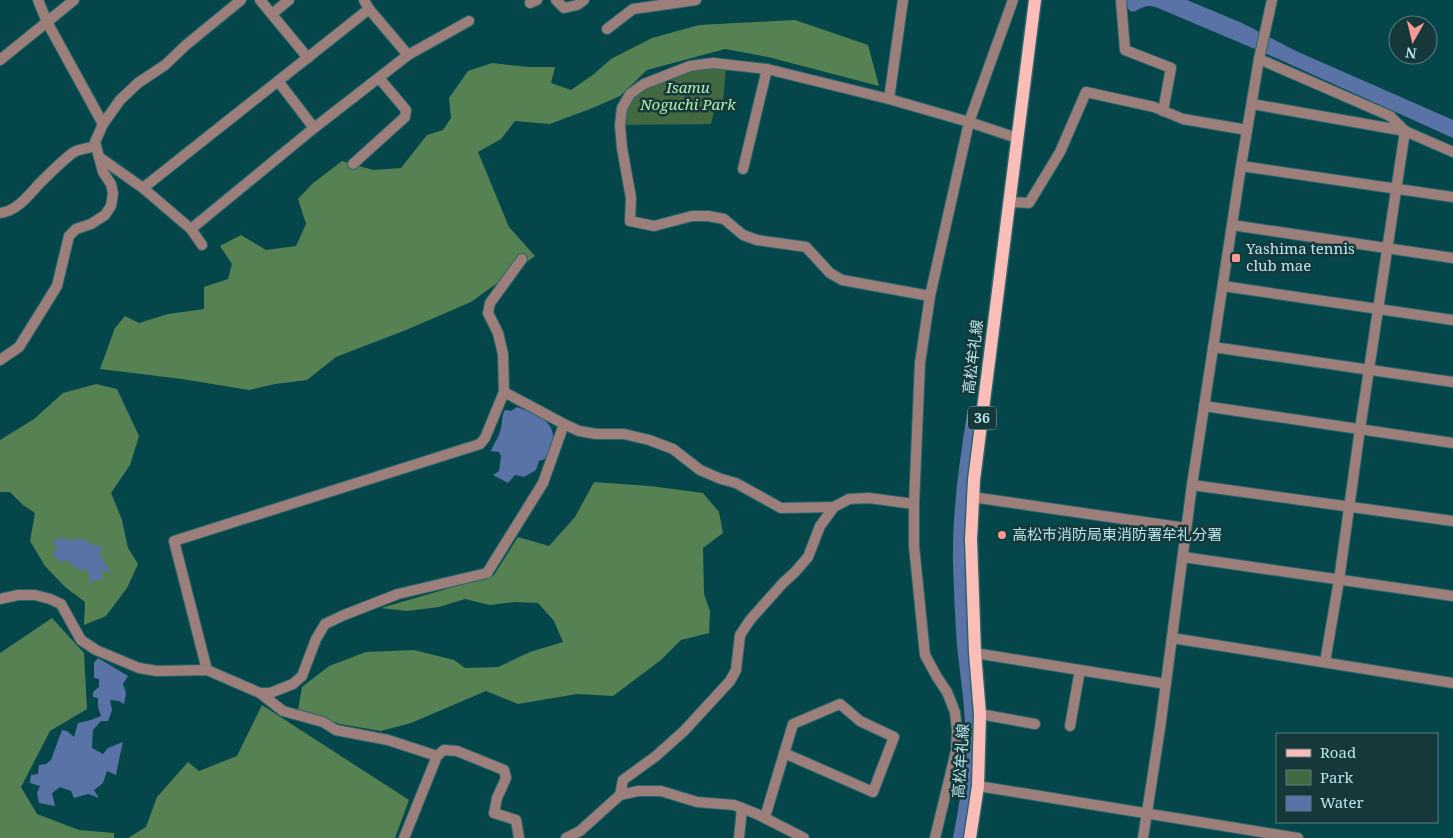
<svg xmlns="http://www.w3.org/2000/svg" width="1453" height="838" font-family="'Noto Serif','Noto Sans JP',serif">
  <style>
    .green { fill: #426940 }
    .forest { fill: #558153 }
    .water { fill: #5973a6 }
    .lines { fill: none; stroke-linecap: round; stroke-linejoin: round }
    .minor-casing { stroke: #29666b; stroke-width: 12 }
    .tertiary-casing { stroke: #29666b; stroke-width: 12 }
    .primary-casing { stroke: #29666b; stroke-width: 15 }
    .minor { stroke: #9c7e7b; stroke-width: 10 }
    .tertiary { stroke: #9c7e7b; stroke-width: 10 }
    .primary { stroke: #fbbdb8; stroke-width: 12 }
    .poi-dot { fill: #f59b96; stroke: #17383b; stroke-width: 2 }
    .labels { text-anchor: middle; stroke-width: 5; stroke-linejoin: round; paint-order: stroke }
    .shield { fill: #17383b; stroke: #87b2b6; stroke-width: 1 }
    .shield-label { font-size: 14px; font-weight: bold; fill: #b7e6eb }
    .park-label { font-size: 15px; font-style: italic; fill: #b0f2ac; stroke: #17383b }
    .poi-label { font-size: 15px; fill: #b7e6eb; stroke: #17383b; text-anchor: start }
    .street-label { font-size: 15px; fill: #b7e6eb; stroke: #17383b }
  </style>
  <rect width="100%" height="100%" fill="#05464b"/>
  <polygon class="green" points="690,66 726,67 723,103 716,103 711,124 622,125 630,94"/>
  <g class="forest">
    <polygon points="795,20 868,45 879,86 768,57 725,49 647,70 620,96 595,107 550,124 515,121 501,139 478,152 509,227 535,256 471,302 406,330 336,357 307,380 275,384 249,390 182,379 100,369 115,328 125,316 139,323 168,314 204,309 204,287 228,279 232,264 220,246 241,235 266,250 296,246 306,224 298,199 312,184 342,161 373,170 401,168 427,135 443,130 451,118 449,98 468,71 492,63 528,67 555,67 551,83 571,90 594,74 611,59 652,38 699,25"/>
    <polygon points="96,384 117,389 139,436 130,465 111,493 122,520 128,548 138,564 127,588 106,616 84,625 85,602 65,587 45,566 30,541 35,513 23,505 10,492 0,492 0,440 34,419 63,393"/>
    <polygon points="594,482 650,486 703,493 719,512 723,533 703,548 704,594 710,611 709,633 681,640 661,660 613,696 577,694 518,704 486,691 411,723 381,731 340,724 298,710 302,687 329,666 366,652 414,650 454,660 465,668 498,667 530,652 563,642 554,621 538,603 514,602 490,605 465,599 439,607 407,611 381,608 494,575 518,537 549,546 575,517"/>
    <polygon points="52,618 84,653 87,709 50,731 21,787 37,814 79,830 114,833 114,838 0,838 0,653"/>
    <polygon points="262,705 409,800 395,838 128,838 146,827 157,797 188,762 199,771 237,756"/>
  </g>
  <g class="water">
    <path d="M1125 0H1187L1242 23 1296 51 1453 120V138L1276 58 1158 8C1155 7 1152 6 1149 6 1138 6 1130 22 1125 0Z"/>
    <path d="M517 407C530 412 553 419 553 436 553 442 547 454 545 459L539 461 536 470 524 477 515 475 508 483 493 475 499 471 501 456 499 452 491 451C494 443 499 437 500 431 503 424 501 416 505 410L511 411Z"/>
    <path d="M967 414 975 415 968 477 975 716 973 770 964 838H953C959 805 965 773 965 740 966 708 960 677 957 645 955 619 954 592 953 565 952 514 959 464 967 414Z"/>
    <path d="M58 538H64L70 541C84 537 81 540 92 544 95 546 98 546 102 546L100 556 112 574 101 569 102 580H94L88 585 90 576 86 570 77 569 67 560 59 562 53 553 58 548 52 543Z"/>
    <polygon points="98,658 128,676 123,684 126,693 124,704 119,701 110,700 112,710 108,721 101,721 93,730 92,748 103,754 108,748 123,742 120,755 116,775 107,771 103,783 94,790 99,798 88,794 74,798 71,791 60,787 52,793 55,806 39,803 37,793 40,786 30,783 31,775 38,774 39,765 46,764 51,760 62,730 67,731 74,737 78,723 91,720 101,716 98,707 98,698 93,697 93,692 99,687 99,679 94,678 94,663"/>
  </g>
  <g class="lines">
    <g class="minor-casing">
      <g id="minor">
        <polyline points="38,0 47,22 103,124"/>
        <polyline points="260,0 308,58"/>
        <polyline points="556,0 564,8 577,5 584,0"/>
        <polyline points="1121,0 1125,50 1171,68 1163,111"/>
        <polyline points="530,3 537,0"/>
        <polyline points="272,14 289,0"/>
        <polyline points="607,29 633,9 696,0"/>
        <polyline points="408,55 469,21"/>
        <polyline points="1259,59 1390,116 1405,131 1360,429 1339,580 1325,662"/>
        <polyline points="0,60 74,0"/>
        <polyline points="278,81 314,128"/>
        <polyline points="889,99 903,0"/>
        <polyline points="1252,104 1405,131 1453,152"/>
        <polyline points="353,164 405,117 406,110 379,78"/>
        <polyline points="1241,166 1453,197"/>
        <polyline points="743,169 767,69"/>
        <polyline points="143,188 369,9"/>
        <polyline points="1010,202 1029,203 1060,152 1086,92 1154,107 1183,119 1247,130"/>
        <path d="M0 213C17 211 28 196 39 184 47 176 65 158 74 152 79 149 89 148 96 146"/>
        <polyline points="1232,225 1453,258"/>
        <polyline points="191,229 314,128 408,55 369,9 364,0"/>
        <polyline points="202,245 191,229 143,188 99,157 95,142 103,124 120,100 138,83 165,65 186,45 241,0"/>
        <polyline points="1223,286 1453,320"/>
        <polyline points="930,296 842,280 830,273 806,247 757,240 743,235 724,219 708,216 692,216 654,226 630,221 631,198 622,148 620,125 622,108 630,94 644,84 690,66 713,63 767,69 889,99 969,122 1017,138"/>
        <polyline points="1213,347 1453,382"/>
        <polyline points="0,360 19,347 57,286 69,236 76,229 91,224 105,215 111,206 113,193 111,184 103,172 99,157"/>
        <polyline points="504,392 564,424 579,431 596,434 624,434 649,440 673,449 700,470 721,479 736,483 781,508 834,507"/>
        <polyline points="1204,406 1453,443"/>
        <polyline points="1192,485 1453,521"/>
        <polyline points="972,497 1186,528"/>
        <polyline points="1183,557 1453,596"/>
        <polyline points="0,599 18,595 35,595 50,599 61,604 81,640 96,650 139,668 157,671 207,670 260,693 283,711 323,722 336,730 388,740 437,756 404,838"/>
        <polyline points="1172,638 1453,683"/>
        <polyline points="975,653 1166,684"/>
        <polyline points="207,670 174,541 480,444 485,438 504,392 503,354 498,333 488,313 490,303 522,259"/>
        <polyline points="260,693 270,693 293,684 302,676 316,639 325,624 344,615 398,594 487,573 543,483 564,424"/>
        <polyline points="980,714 1035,724"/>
        <polyline points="1070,726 1080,670"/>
        <polyline points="437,756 444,750 457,751 504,770 506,778 497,798 494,813 516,820 519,838"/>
        <polyline points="978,786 1298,838"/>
        <polyline points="620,795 623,780 656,756 684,731 730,681 736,670 740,635 750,620 783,583 795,572 808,557 820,526 834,507 849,499 869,498 914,504"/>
        <polyline points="765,817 793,724 840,704 860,721 894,737 873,792 784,753"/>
        <polyline points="566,838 580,831 620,795 638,791 661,791 697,802 734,805 757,814 804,838"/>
        <polyline points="739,838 742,808"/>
        <polyline points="935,838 956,751 957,731 955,712 947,692 937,677 925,655 914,546 914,504 920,363 930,296 969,122 1013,0"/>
      </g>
    </g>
    <g class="tertiary-casing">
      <polyline id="tertiary" points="1143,838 1160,728 1192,485 1241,166 1259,59 1272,0"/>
    </g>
    <g class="primary-casing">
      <polyline id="primary" points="970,838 978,786 980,714 975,653 971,539 974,480 1035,0"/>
    </g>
    <use href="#minor" class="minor"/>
    <use href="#tertiary" class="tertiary"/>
    <use href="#primary" class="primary"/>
  </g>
  <g class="poi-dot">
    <rect x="1231" y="253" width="10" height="10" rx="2.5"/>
    <circle cx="1002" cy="535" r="5"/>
  </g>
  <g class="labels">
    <rect class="shield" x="968" y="406.5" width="28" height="23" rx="4"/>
    <g class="shield-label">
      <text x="982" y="423">36</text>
    </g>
    <g class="park-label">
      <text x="688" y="93">Isamu<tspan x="688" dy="17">Noguchi Park</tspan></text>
    </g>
    <g class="poi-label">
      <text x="1246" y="254">Yashima tennis<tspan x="1246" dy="17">club mae</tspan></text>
      <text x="1012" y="540">高松市消防局東消防署牟礼分署</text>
    </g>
    <g class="street-label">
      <text transform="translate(973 357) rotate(-83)" y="5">高松牟礼線</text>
      <text transform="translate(961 761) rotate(-86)" y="5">高松牟礼線</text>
    </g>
  </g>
  <rect x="1276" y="733" width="162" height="90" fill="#17383b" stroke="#577e81"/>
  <rect x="1286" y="749" width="25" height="8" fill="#fbbdb8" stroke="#577e81"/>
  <text x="1320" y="758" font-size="15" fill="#b7e6eb">Road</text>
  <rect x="1286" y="770" width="25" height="15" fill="#426940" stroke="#577e81"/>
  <text x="1320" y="783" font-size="15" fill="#b7e6eb">Park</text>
  <rect x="1286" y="796" width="25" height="15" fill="#5973a6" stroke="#577e81"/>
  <text x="1320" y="808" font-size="15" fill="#b7e6eb">Water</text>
  <g transform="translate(1413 40) rotate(188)"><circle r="24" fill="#17383b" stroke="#577e81"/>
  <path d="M0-4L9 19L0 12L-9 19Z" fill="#f59b96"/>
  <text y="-8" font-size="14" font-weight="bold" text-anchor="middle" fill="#b7e6eb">N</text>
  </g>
</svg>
